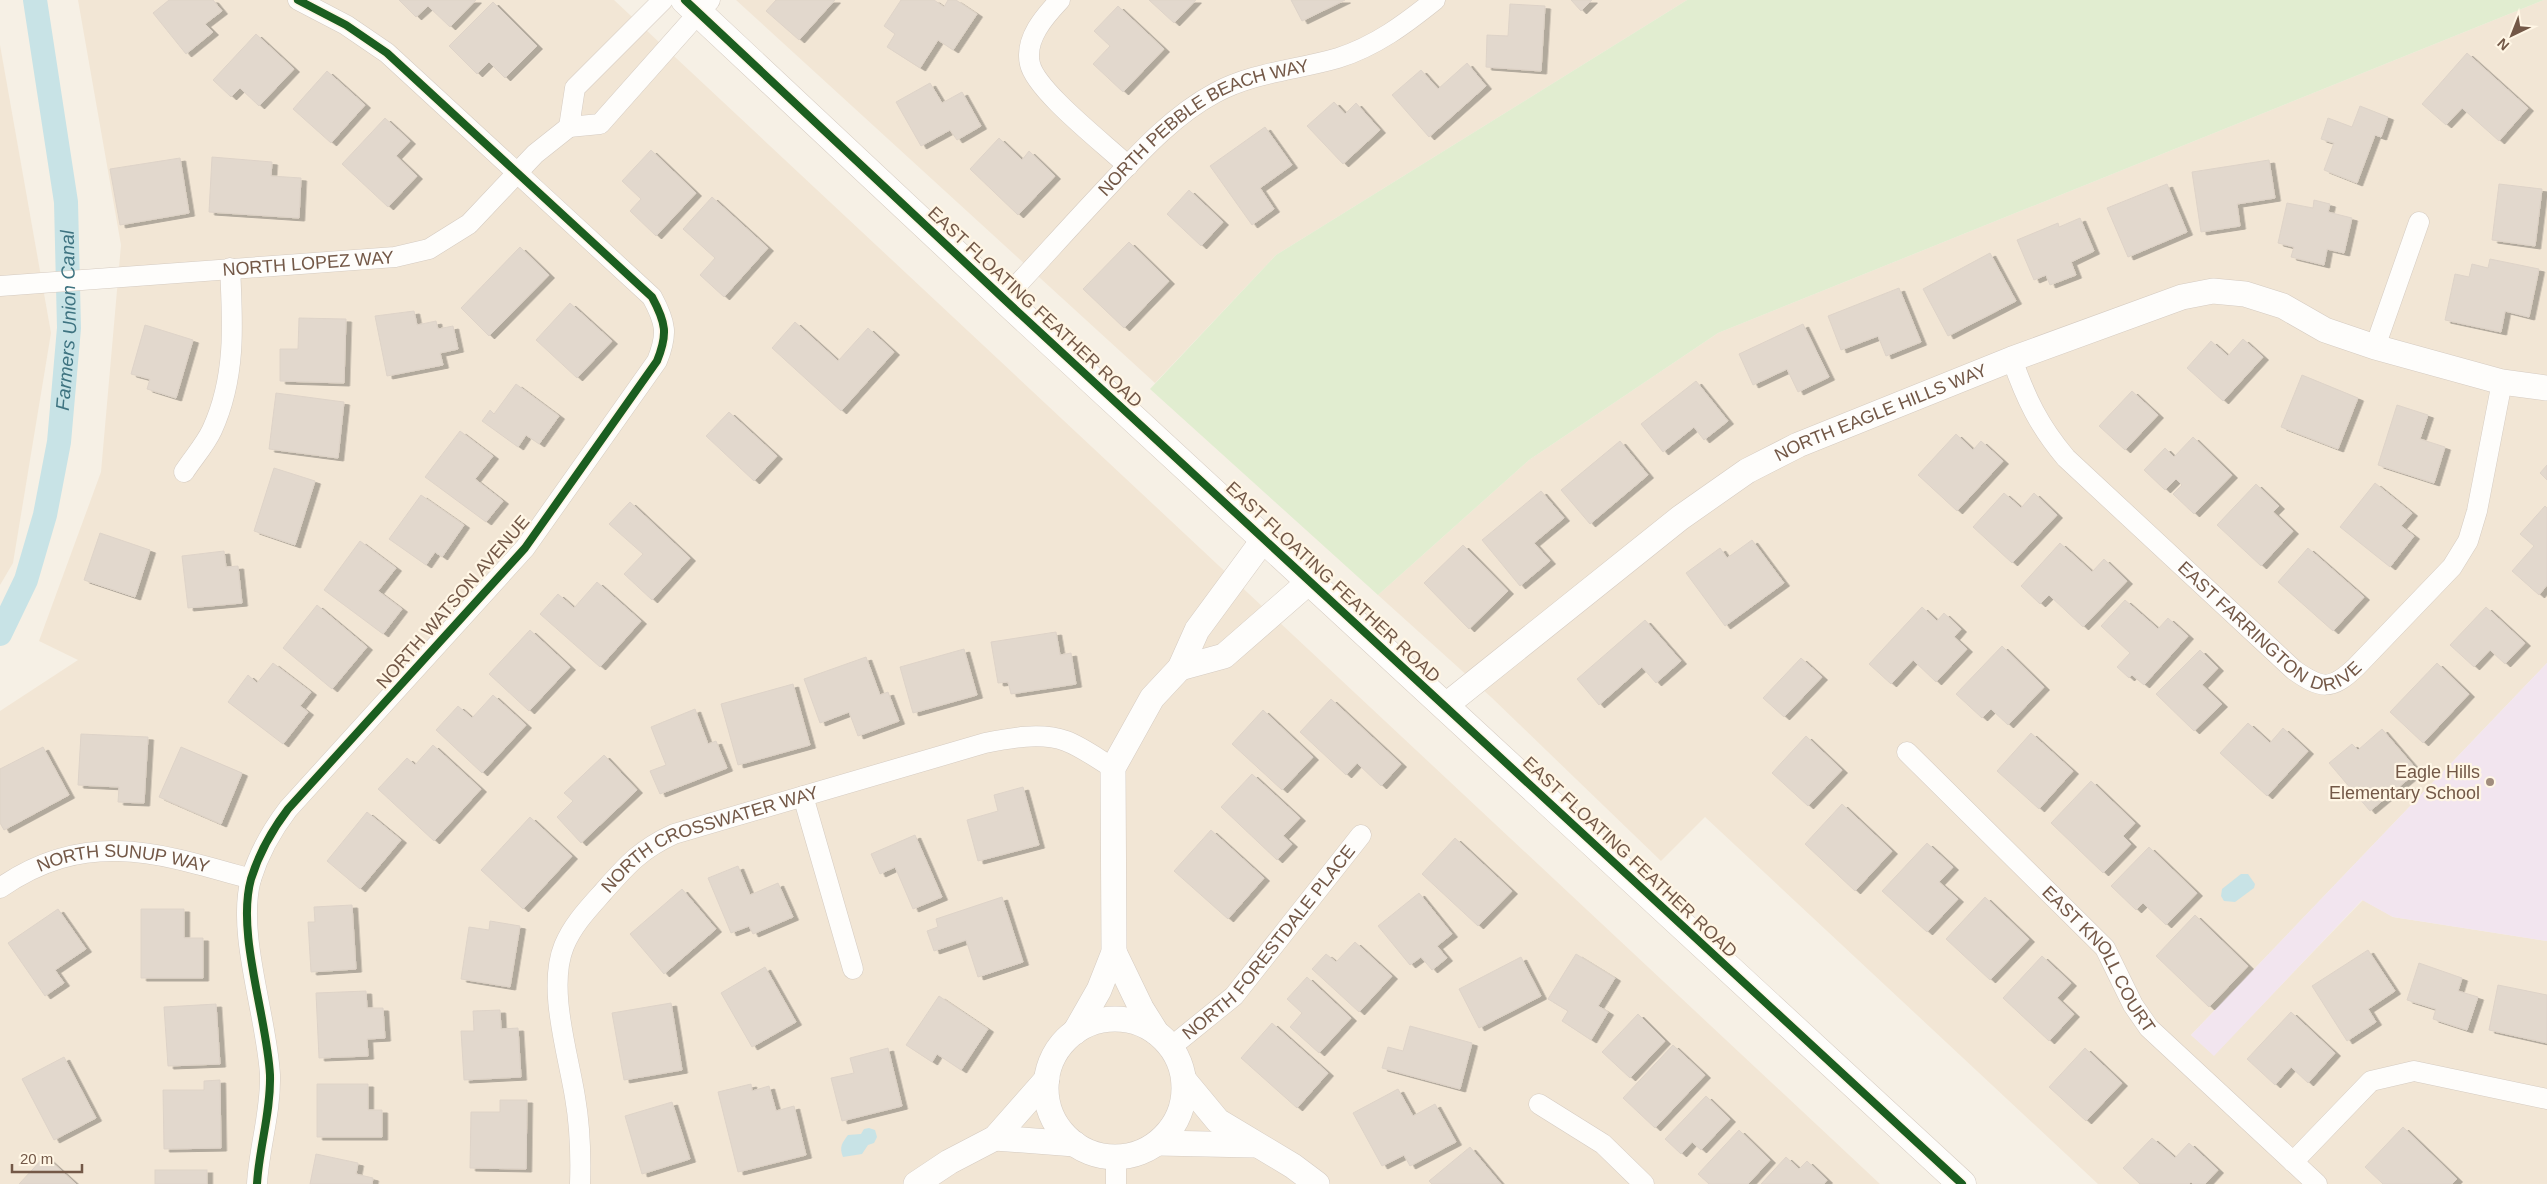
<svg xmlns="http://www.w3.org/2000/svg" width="2547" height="1184" font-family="Arial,sans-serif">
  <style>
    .residential { fill: #f2e6d5 }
    .education { fill: #f2e5ef }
    .green { fill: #e1edd0 }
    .water { fill: #c8e3e6 }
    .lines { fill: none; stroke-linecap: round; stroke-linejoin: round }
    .canal { stroke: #c8e3e6; stroke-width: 24 }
    .building { fill: #e2d8cd; stroke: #ded3c8; filter: url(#shadow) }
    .minor-casing { stroke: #d5cbc1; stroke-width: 21 }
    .tertiary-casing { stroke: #d5cbc1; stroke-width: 26 }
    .secondary-casing { stroke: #d6ccc2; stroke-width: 29 }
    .minor { stroke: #fefdfb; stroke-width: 20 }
    .tertiary { stroke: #fefdfb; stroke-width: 25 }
    .secondary { stroke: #fefdfb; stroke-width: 28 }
    .cycleway-casing { stroke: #fff6e5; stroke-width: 11 }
    .cycleway { stroke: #1b5e20; stroke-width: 8 }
    .poi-dot { fill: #a18d7e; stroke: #fff6e5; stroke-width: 2 }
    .labels { text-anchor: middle; stroke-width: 4.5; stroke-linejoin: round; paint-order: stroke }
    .street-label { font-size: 18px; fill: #735847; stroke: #fff6e5 }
    .poi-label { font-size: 18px; fill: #735847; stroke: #fff6e5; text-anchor: end }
    .water-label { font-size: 19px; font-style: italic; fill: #3e7380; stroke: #fff6e5 }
  </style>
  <defs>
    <filter id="shadow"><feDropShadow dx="5.5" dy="3" stdDeviation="0" flood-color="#0004"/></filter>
  </defs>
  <rect width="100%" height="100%" fill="#f6f0e5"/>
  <g class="residential">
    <polygon points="78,0 614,0 1880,1184 0,1184 0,711 78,660 39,641 101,472 121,245"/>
    <polygon points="736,0 1687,0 1276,255 1155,383"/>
    <polygon points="2544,0 2547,0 2547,663 2191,1035 2214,1055 2363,900 2393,917 2547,941 2547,1184 2098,1184 1705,817 1661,861 1491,697 1378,595 1529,460 1718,333"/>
    <polygon points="0,45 51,333 13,563 0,585"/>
  </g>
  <polygon class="education" points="2547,663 2547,941 2393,917 2362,900 2214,1056 2191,1035"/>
  <polygon class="green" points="1687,0 2544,0 1718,333 1529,460 1378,595 1150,389 1276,255"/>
  <g class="water">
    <polygon points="2241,874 2248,874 2255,884 2254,888 2235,902 2224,901 2221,896 2222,889"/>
    <path d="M869 1128 875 1130 877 1137 874 1143 868 1145 862 1154 843 1157C839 1147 842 1143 848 1135L861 1134 864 1129Z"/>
  </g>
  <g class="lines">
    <path class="canal" id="s1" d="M0 634 26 580 45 515 59 442 69 328 66 202 35 0"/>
  </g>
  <g class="building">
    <polygon points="169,0 213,0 222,11 205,24 213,32 186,54 153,13"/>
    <polygon points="399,0 476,0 450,27 428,6 416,17"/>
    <polygon points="776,0 835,0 799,40 766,11"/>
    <polygon points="901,0 934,0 944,7 948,0 956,0 977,14 953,50 938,40 920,68 887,47 895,34 884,26"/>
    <polygon points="1149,0 1196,0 1174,23"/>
    <polygon points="1291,0 1345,0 1302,21"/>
    <polygon points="1571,0 1592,0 1581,11"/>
    <polygon points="493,2 537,46 505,78 489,62 477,74 449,46"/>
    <polygon points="1510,4 1545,6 1541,71 1486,67 1487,35 1508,36"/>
    <polygon points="1118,6 1164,49 1123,92 1093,64 1110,46 1094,31"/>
    <polygon points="256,34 294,69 259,106 240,88 231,97 213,80"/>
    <polygon points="2467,53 2528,108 2499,141 2462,108 2446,125 2422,104"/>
    <polygon points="1467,63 1486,86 1429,137 1392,95 1421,70 1438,89"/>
    <polygon points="327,71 365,105 331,143 293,109"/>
    <polygon points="930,83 942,103 962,92 981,126 957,140 950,130 921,146 896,102"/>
    <polygon points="1334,102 1345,114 1356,103 1380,130 1343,164 1307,126"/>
    <polygon points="2360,106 2388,117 2381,137 2375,135 2357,183 2324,170 2334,143 2321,139 2328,118 2352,127"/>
    <polygon points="385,118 410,141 396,156 417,176 388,207 342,164"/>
    <polygon points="1265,127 1292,165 1260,188 1274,209 1252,225 1210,166"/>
    <polygon points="999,138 1022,160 1029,151 1055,176 1018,215 970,169"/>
    <polygon points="651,150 696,193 656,236 630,211 641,199 622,181"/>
    <polygon points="212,157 272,162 271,176 301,178 299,218 209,212"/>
    <polygon points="180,158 189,213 120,225 110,169"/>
    <polygon points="2269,160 2275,198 2237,204 2240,226 2201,232 2192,172"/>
    <polygon points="2167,184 2187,232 2128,257 2107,208"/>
    <polygon points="2499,184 2542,189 2535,246 2492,240"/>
    <polygon points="1189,190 1223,222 1201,246 1167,214"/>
    <polygon points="712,197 768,248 724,297 700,275 715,258 683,229"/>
    <polygon points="2314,200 2330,204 2328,212 2352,218 2344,253 2327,249 2324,265 2291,257 2294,247 2278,243 2287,203 2313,208"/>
    <polygon points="2080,218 2094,251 2071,262 2076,275 2050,285 2046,275 2034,280 2017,240 2058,223 2059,227"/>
    <polygon points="1129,242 1169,281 1124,328 1083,289"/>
    <polygon points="520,247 549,275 489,336 461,308"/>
    <polygon points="1990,253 2016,301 1948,336 1923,289"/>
    <polygon points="2490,259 2539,269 2529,317 2505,311 2501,332 2445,320 2455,274 2469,277 2472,264 2488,268"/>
    <polygon points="1899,288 1921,342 1886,356 1878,336 1841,350 1828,316"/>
    <polygon points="570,303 612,341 577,378 536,340"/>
    <polygon points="414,311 417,325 436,321 438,329 453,326 458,349 440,353 443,365 387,376 375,316"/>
    <polygon points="299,318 346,319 344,383 280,381 280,349 298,349"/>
    <polygon points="795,322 838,361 868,328 894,352 841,411 772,348"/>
    <polygon points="1803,324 1829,377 1798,392 1787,369 1753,385 1739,354"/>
    <polygon points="145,325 193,340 176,398 147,389 150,379 131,374"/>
    <polygon points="2243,339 2263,357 2223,401 2187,368 2211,341 2228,356"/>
    <polygon points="2302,375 2358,398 2338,449 2281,427"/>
    <polygon points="1696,381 1728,421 1704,440 1694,427 1663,452 1641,424"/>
    <polygon points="516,384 559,416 539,444 526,435 518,447 482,421 490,410 494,414"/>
    <polygon points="2132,391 2158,415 2125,450 2099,426"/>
    <polygon points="276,393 344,402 338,458 269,449"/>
    <polygon points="2397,405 2428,415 2420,439 2445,447 2434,483 2378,465"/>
    <polygon points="729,412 777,456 754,481 706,436"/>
    <polygon points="460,431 493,456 475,479 503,501 486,522 425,477"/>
    <polygon points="1956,434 1973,450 1981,441 2003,461 1957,511 1918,475"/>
    <polygon points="2193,437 2232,475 2194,514 2173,494 2182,485 2176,479 2165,490 2144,470 2165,448 2174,457"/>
    <polygon points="1620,441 1648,475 1590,524 1561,490"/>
    <polygon points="2547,465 2547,480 2540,473"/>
    <polygon points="274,468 315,481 295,545 254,531"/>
    <polygon points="2375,483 2412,513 2401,526 2414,536 2390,567 2340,527"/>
    <polygon points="2256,484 2279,506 2273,512 2293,531 2261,566 2217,525"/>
    <polygon points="1541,491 1564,518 1534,543 1550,561 1520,586 1482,540"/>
    <polygon points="2004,493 2021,508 2034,493 2057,515 2012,563 1973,527"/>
    <polygon points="421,495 464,525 442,557 435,552 426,565 389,539"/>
    <polygon points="630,502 690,558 652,600 624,574 643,554 609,524"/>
    <polygon points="2545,506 2547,508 2547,585 2539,595 2512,571 2534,546 2520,534"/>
    <polygon points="100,533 150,550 135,597 84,580"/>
    <polygon points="1752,540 1784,583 1725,626 1686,573 1720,548 1727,558"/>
    <polygon points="360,541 396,568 378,591 402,609 383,634 324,590"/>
    <polygon points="2060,543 2092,572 2104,559 2127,581 2083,627 2049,595 2040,604 2021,586"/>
    <polygon points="1463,545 1508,591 1469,629 1424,583"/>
    <polygon points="2308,548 2364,597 2333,631 2278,582"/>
    <polygon points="224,551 226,567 238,566 242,603 188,608 182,556"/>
    <polygon points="597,582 641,621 600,667 540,614 558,594 574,608"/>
    <polygon points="2125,600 2158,629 2168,618 2188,636 2144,685 2132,675 2129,678 2117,667 2130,653 2101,626"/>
    <polygon points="317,605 367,647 332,689 283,648"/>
    <polygon points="1922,607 1937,621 1944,613 1961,629 1954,637 1967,649 1936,682 1913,660 1891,684 1869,664"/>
    <polygon points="2486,607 2525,643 2505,664 2490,650 2474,667 2450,645"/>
    <polygon points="1645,620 1681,661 1656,683 1642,667 1599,705 1577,679"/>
    <polygon points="530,630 570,667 529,711 489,674"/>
    <polygon points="1056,632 1060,655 1071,653 1076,684 1011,694 1008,682 998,683 991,642"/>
    <polygon points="2002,646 2044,687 2008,725 1991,709 1982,718 1956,694"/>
    <polygon points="964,649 977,695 913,713 900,667"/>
    <polygon points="2200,650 2218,668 2202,685 2222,704 2194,731 2156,694"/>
    <polygon points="866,657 880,695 888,692 899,721 858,736 849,712 820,723 804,679"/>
    <polygon points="1801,658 1822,677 1784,717 1763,698"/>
    <polygon points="273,663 311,692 300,706 308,712 283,744 228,702 248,675 257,683"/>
    <polygon points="2437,663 2469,694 2423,743 2390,712"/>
    <polygon points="793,684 810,745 738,765 721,704"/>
    <polygon points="493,695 526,725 482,773 436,730 458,706 472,718"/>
    <polygon points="1331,699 1401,764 1381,786 1357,763 1346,775 1300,732"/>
    <polygon points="695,709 708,744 716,741 727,768 660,794 650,771 666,765 651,727"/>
    <polygon points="1263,710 1313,757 1282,790 1232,744"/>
    <polygon points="2248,723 2270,743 2283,728 2308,751 2267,796 2220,753"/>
    <polygon points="2382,729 2418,771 2370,811 2329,763 2352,744 2358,750"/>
    <polygon points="2031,733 2073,771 2039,809 1997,771"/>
    <polygon points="81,734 148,737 144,803 118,802 119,787 78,785"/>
    <polygon points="1806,736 1842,770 1808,806 1772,773"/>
    <polygon points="433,745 481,789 434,841 378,789 407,758 415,765"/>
    <polygon points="43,747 69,795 4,830 0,823 0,769"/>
    <polygon points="181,747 242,773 221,824 159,797"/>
    <polygon points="604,755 637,790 581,843 557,817 573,801 564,793"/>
    <polygon points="1252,774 1300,818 1283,836 1292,844 1277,860 1221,807"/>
    <polygon points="2091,781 2135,823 2123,836 2131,844 2103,873 2051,823"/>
    <polygon points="1023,787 1039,845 978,861 967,820 998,811 994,795"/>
    <polygon points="1842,804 1892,851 1855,891 1805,844"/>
    <polygon points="367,812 401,840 360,889 327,861"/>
    <polygon points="530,817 572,856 523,909 481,870"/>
    <polygon points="1211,830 1264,878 1228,919 1174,871"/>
    <polygon points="915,835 942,897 913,909 895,867 880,874 871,854"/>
    <polygon points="1455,838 1512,891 1478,926 1422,874"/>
    <polygon points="1927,843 1953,867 1939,882 1958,899 1927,932 1882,891"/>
    <polygon points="2149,847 2197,893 2166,925 2143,903 2136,910 2111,886"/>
    <polygon points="738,866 750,895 778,883 793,917 753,934 749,926 731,933 708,878"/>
    <polygon points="682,889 716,929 664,974 630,934"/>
    <polygon points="1419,893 1452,934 1437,946 1447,958 1432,970 1421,957 1410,965 1378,926"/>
    <polygon points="1002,897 1023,962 978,977 966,940 934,951 927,931 938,927 936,919"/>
    <polygon points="1985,897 2029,939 1990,980 1946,939"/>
    <polygon points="352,905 356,969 311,972 308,922 315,922 314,907"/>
    <polygon points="58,909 86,949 55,970 64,983 45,996 8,943"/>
    <polygon points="141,909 184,909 184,938 203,938 203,978 141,978"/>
    <polygon points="2195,915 2248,966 2209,1007 2156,956"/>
    <polygon points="490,921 520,926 510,987 461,979 469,927 489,930"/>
    <polygon points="1355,942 1392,976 1359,1012 1312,969 1326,954 1336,962"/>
    <polygon points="2368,950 2395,991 2368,1009 2376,1022 2347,1041 2312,986"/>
    <polygon points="1576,954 1615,978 1598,1006 1608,1012 1591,1040 1562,1021 1568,1011 1548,999"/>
    <polygon points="2042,956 2071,983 2057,998 2074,1014 2049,1041 2003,998"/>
    <polygon points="1521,957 1541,996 1479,1028 1459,989"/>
    <polygon points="2419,963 2462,978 2458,991 2478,997 2467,1030 2433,1019 2436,1009 2407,1000"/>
    <polygon points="765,967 796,1022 752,1047 721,993"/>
    <polygon points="1307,977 1351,1018 1319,1053 1290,1027 1302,1013 1287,999"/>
    <polygon points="2498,985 2547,995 2547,1043 2489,1030"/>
    <polygon points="366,991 367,1008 383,1008 385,1038 367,1039 368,1056 319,1058 316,993"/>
    <polygon points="939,996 988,1029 961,1070 937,1054 932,1062 906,1045"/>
    <polygon points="671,1003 682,1070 624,1080 612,1013"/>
    <polygon points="216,1004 220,1064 168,1066 164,1007"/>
    <polygon points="500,1010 501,1029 518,1028 521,1077 464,1080 461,1031 474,1031 473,1011"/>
    <polygon points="2291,1012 2335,1053 2308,1083 2291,1067 2275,1085 2247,1059"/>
    <polygon points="1638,1014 1665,1041 1630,1078 1602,1052"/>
    <polygon points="1272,1023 1328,1073 1297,1108 1241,1058"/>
    <polygon points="1410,1026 1472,1043 1460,1089 1382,1068 1388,1047 1403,1051"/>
    <polygon points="1673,1045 1705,1075 1655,1128 1623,1098"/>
    <polygon points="888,1048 902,1106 842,1121 831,1078 854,1073 850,1058"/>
    <polygon points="2085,1048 2122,1083 2086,1121 2049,1087"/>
    <polygon points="64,1057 96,1118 54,1140 22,1079"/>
    <polygon points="220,1080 221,1148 164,1149 163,1090 204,1090 204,1081"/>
    <polygon points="317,1084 368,1084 368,1110 382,1110 382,1137 317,1137"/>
    <polygon points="751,1084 752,1091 769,1086 776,1111 794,1106 806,1155 738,1172 718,1092"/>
    <polygon points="1398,1089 1413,1116 1435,1104 1456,1142 1410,1166 1404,1155 1382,1166 1353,1113"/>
    <polygon points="1706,1096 1730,1119 1701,1150 1692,1142 1681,1154 1665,1139"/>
    <polygon points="500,1100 527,1100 526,1169 470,1168 471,1112 500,1112"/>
    <polygon points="672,1102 690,1159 642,1174 625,1116"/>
    <polygon points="2403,1127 2457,1179 2452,1184 2383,1184 2365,1167"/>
    <polygon points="1739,1130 1770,1160 1748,1184 1709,1184 1698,1174"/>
    <polygon points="2152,1138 2175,1158 2189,1143 2218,1170 2205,1184 2193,1184 2191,1182 2189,1184 2140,1184 2123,1168"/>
    <polygon points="1470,1147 1501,1184 1432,1184 1429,1181"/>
    <polygon points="316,1154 358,1163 356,1174 373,1178 372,1184 310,1184"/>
    <polygon points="45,1156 76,1184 19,1184"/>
    <polygon points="1786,1157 1799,1169 1807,1161 1827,1180 1824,1184 1761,1184"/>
    <rect x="155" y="1170" width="52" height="14"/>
  </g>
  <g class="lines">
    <g class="minor-casing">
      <g id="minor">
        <polyline points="663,0 575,88 569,127 600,124 710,0"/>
        <path d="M1060 0C1045 16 1024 39 1030 64 1036 91 1105 144 1128 166"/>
        <path id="s2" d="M0 286 395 257 429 249 469 224 535 154 569 127"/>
        <path id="s3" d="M1004 299C1036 265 1067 230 1099 196 1134 159 1170 117 1215 93 1254 72 1297 70 1338 58 1376 46 1405 24 1435 0"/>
        <polyline points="2375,347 2419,222"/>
        <path id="s4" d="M2012 359C2026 399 2039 426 2066 458L2294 670C2321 689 2331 691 2356 667L2452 567 2468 541 2477 511 2502 382"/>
        <path d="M184 472C193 458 205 445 212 430 236 378 233 324 230 268"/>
        <path id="s5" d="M1907 752 2105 948 2133 1005 2149 1028 2317 1184"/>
        <polyline points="803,796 853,969"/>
        <path id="s6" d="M0 888C86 828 160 853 251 879"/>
        <path id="s7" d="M1171 1047 1234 996 1361 835"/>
        <polyline points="1539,1104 1603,1144 1644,1184"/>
        <polyline points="1116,1158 1116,1184"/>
        <polyline points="2293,1162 2371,1081 2414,1071 2547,1099"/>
        <path d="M257 1184C259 1148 271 1112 270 1075 267 1017 236 933 251 879 259 853 272 830 288 809L525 548 657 361C668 334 666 323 652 297L387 53 346 25 298 0"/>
        <path id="s8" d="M580 1184C581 1155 580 1126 575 1097 568 1053 547 988 564 946 573 924 589 908 604 891 627 865 641 849 674 834L985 743C1010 738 1041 732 1066 741 1082 747 1098 759 1113 768"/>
      </g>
    </g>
    <g class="tertiary-casing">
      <g id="tertiary">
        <polyline points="1180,668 1224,656 1310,581"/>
        <path id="s9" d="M1445 706 1680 518 1747 471 1798 445 2012 359 2182 297 2213 291 2245 294 2283 306 2325 330 2375 347 2502 382 2547 388"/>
        <polyline points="1114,952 1141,1008 1156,1032"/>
        <circle cx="1115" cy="1088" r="69"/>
        <polyline points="1075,1032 1099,990 1114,952 1113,768 1152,698 1180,668 1197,630 1264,539"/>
        <polyline points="1184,1080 1218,1121 1293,1166 1317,1184"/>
        <polyline points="995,1138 1075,1144"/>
        <polyline points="1159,1143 1253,1145"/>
        <polyline points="916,1184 949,1162 995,1138 1047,1079"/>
      </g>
    </g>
    <g class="secondary-casing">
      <polyline id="secondary" points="685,0 1004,299 1962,1184"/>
    </g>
    <use href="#minor" class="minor"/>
    <use href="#tertiary" class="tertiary"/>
    <use href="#secondary" class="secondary"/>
    <g class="cycleway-casing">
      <g id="cycleway">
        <polyline points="685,0 1004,299 1962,1184"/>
        <path d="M257 1184C259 1148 271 1112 270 1075 267 1017 236 933 251 879 259 853 272 830 288 809L525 548 657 361C668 334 666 323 652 297L387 53 346 25 298 0"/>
      </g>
    </g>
    <use href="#cycleway" class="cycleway"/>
  </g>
  <circle class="poi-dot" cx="2490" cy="782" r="5"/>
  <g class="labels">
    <g class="street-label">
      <text dy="6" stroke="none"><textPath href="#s3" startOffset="269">NORTH PEBBLE BEACH WAY</textPath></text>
      <text dy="6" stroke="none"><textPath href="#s2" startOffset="309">NORTH LOPEZ WAY</textPath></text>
      <text transform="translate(1035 307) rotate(43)" y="6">EAST FLOATING FEATHER ROAD</text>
      <text dy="6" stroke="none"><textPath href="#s9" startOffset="529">NORTH EAGLE HILLS WAY</textPath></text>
      <text transform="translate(1333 582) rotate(43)" y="6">EAST FLOATING FEATHER ROAD</text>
      <text transform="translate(453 602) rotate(-49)" y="6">NORTH WATSON AVENUE</text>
      <text dy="6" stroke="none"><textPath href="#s4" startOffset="385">EAST FARRINGTON DRIVE</textPath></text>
      <text dy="6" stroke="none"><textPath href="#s8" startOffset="430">NORTH CROSSWATER WAY</textPath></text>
      <text transform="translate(1630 857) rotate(43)" y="6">EAST FLOATING FEATHER ROAD</text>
      <text dy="6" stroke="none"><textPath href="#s6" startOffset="131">NORTH SUNUP WAY</textPath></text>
      <text dy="6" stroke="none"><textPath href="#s7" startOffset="144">NORTH FORESTDALE PLACE</textPath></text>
      <text dy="6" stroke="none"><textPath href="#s5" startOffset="284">EAST KNOLL COURT</textPath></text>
    </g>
    <g class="poi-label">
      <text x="2480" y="778">Eagle Hills<tspan x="2480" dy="21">Elementary School</tspan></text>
    </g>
    <g class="water-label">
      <text dy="7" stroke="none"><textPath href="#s1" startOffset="324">Farmers Union Canal</textPath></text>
    </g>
  </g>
  <g transform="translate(2512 35) rotate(223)" stroke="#fff6e5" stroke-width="4" paint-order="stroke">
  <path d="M0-4L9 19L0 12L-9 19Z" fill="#735847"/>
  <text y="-8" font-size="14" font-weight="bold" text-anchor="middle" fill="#735847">N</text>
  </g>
  <path d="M12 1164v8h70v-8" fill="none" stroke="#735847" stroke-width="2.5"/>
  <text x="20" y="1164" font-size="15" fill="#735847" stroke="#fff6e5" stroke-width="4" paint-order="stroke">20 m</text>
</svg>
